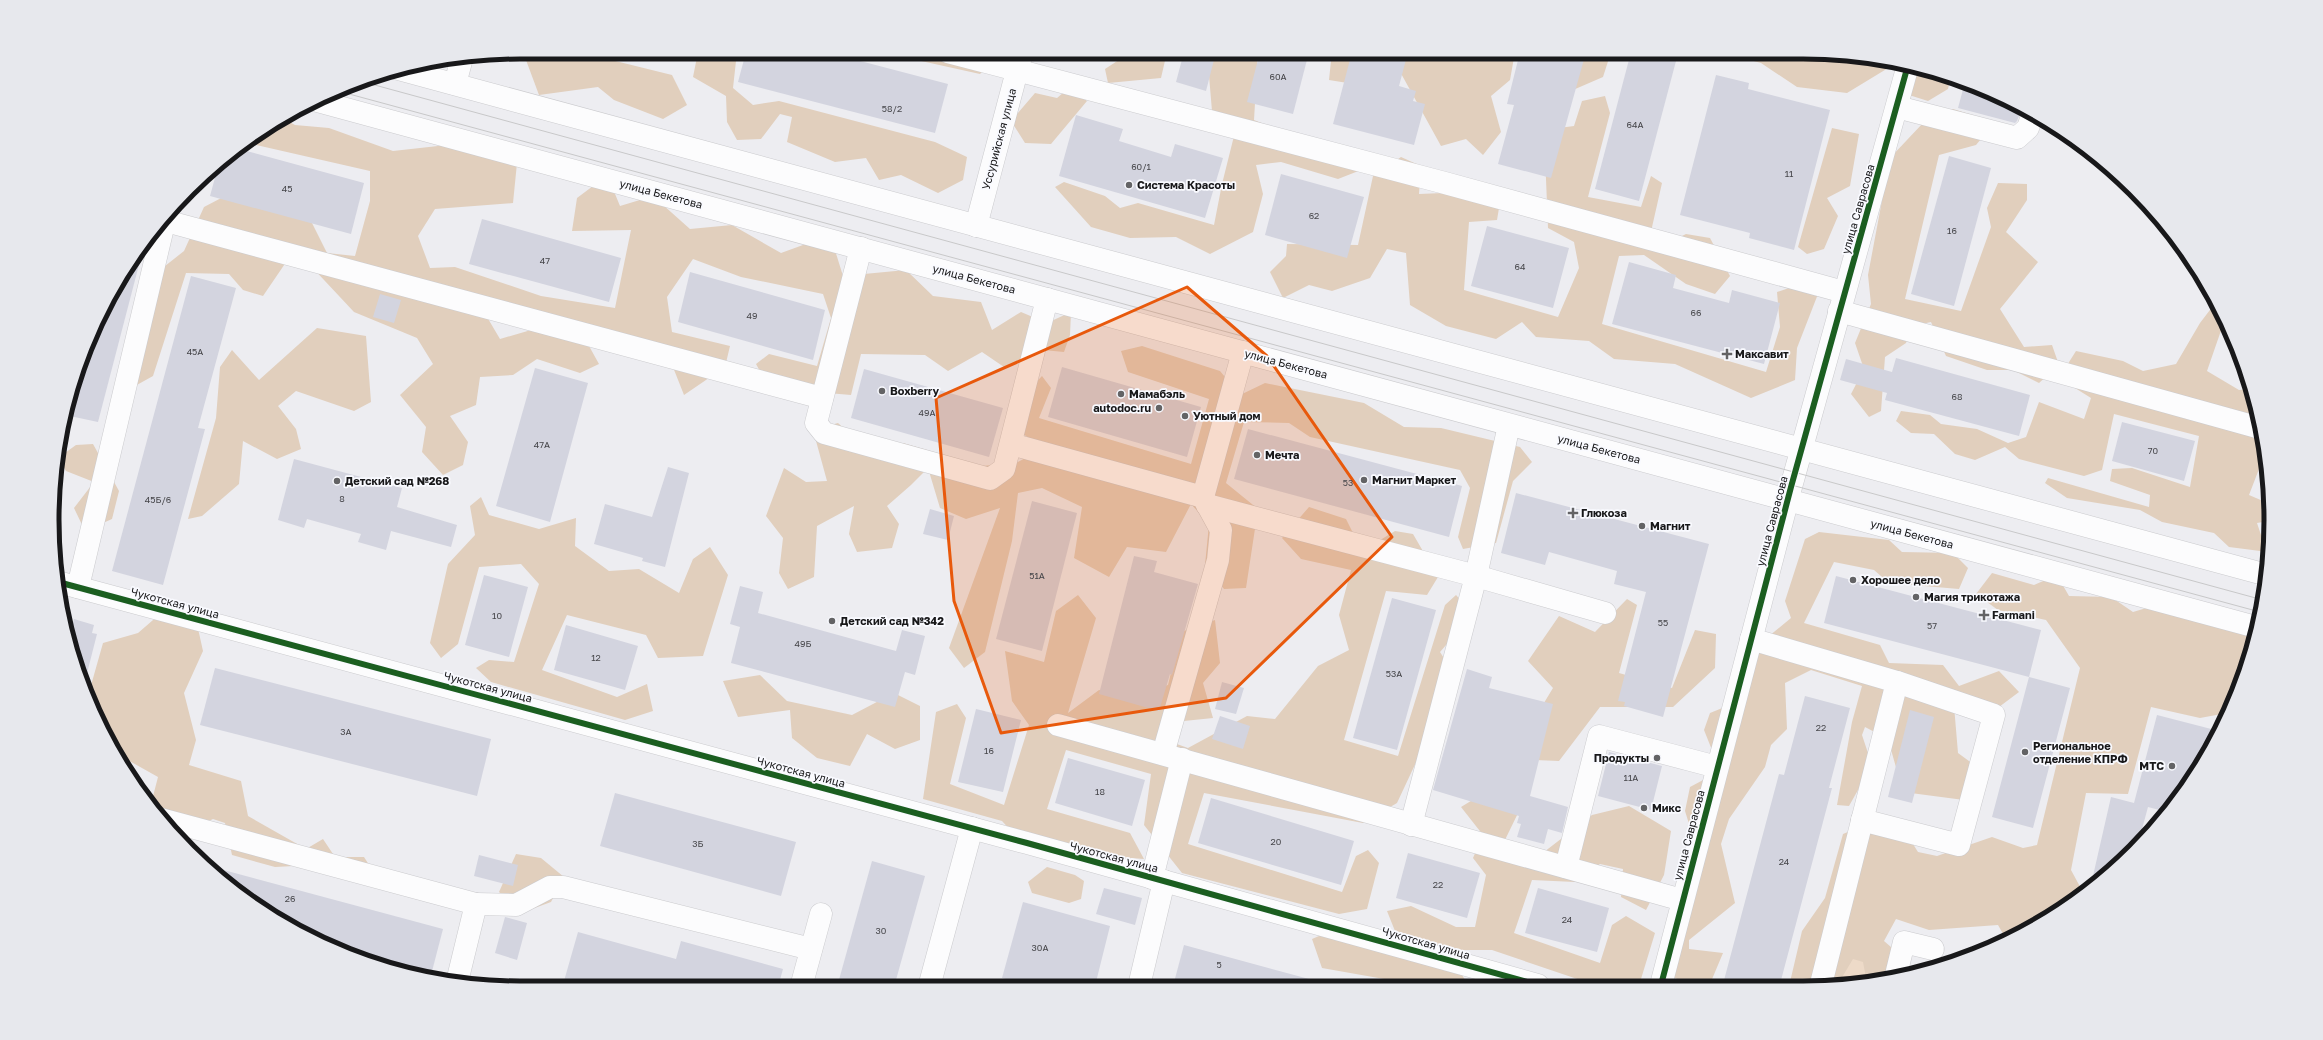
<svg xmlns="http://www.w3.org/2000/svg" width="2323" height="1040" font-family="'Golos Text',sans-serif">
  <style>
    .green { fill: #eddac8 }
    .forest { fill: #e1cfbd }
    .building { fill: #d3d4df }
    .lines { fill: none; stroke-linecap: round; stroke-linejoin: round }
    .minor-casing { stroke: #cbcbce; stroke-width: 23 }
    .major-casing { stroke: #cbcbce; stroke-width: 23 }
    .minor { stroke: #fcfcfd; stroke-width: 22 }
    .major { stroke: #fcfcfd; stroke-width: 22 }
    .tram { stroke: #c8c8c9; stroke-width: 1 }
    .cycleway-casing { stroke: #f9faff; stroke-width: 8 }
    .cycleway { stroke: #1b5e20; stroke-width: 6 }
    .marked { fill: #e8590c; fill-opacity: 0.2; stroke: #e8590c; stroke-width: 3; stroke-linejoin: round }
    .poi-dot { fill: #636365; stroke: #f9faff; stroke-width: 1.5 }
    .labels { text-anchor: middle; stroke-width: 3.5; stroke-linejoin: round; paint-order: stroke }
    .number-label { font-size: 9px; fill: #47474b }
    .street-label { font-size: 11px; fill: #18181a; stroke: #f9faff }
    .poi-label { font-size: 11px; font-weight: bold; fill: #18181a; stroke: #f9faff; text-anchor: start }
    .rim { fill: none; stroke: #18181a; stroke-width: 5 }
  </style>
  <rect width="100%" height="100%" fill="#ededf1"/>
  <polygon class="green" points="1838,941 1889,955 1883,979 1864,984 1828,984"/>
  <g class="forest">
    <polygon points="523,52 579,52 672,75 687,105 663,119 614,100 598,87 539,95"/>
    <polygon points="698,52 737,52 733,88 753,105 779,101 935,142 967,157 963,180 938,193 901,175 879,180 866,158 835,162 787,142 792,117 780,114 761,139 737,140 727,122 726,96 693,77"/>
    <polygon points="889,52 1001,52 980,74 894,55"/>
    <polygon points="1131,52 1167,52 1161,78 1108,83 1105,69"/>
    <polygon points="1207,52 1258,52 1254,120 1296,137 1361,170 1338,179 1281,162 1256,165 1263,194 1253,232 1210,254 1176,237 1130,238 1091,227 1055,187 1064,182 1105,196 1120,208 1138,203 1214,225 1222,184 1235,132 1212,111"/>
    <polygon points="1323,52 1355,52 1354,84 1329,80 1331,61"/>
    <polygon points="1402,52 1515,52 1510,80 1491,96 1501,132 1483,155 1466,139 1441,146 1398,68"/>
    <polygon points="1552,52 1611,52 1603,77 1566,93"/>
    <polygon points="1720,52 1803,52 1898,62 1847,93 1797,87 1761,63"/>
    <polygon points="1908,65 1951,76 1948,89 1928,101 1909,95"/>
    <polygon points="1070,87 1087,101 1051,144 1025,143 1011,121 1035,93 1057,98"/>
    <polygon points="1605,96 1610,113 1588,197 1641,207 1651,176 1662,183 1650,236 1661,246 1686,234 1710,238 1730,276 1715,294 1686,284 1644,255 1619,256 1602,324 1766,372 1780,327 1777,292 1798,285 1818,294 1797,348 1795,380 1751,398 1675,364 1614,359 1589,341 1536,337 1522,322 1496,339 1446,326 1410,305 1406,253 1387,249 1370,278 1332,291 1309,285 1283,298 1270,272 1286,256 1287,244 1358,245 1373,176 1401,157 1421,166 1419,194 1468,192 1499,208 1497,220 1469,222 1464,290 1558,317 1579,268 1574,242 1548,228 1544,130 1574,126 1582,101"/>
    <polygon points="1953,109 1995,122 1976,145 1939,155 1905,299 1961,311 1991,227 1987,208 1998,183 2027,184 2027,200 2006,232 2038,262 2000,309 2024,347 2052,345 2059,365 2039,383 2013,370 1987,370 1946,356 1931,322 1912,326 1906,343 1885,357 1881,411 1869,417 1851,394 1864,369 1855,343 1871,304 1868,275 1890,158 1923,123"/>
    <polygon points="282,118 295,125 329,128 393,151 447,145 517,163 513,203 435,209 418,236 430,268 455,267 541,296 615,308 631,230 572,231 577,198 593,186 613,189 620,206 653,196 690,229 732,225 781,253 814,241 834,247 843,276 906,270 933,296 981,302 992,330 1021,312 1047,323 1071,312 1070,335 1064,352 1043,350 1004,367 982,352 948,371 925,355 861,354 851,395 769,388 756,364 769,354 817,366 831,318 823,294 741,277 693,259 667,297 672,332 730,346 725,367 684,395 667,352 487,317 500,339 531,330 589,346 599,364 580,373 537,359 513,375 480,377 476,405 450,416 468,442 463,465 443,475 422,452 426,427 400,395 433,364 417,338 354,312 295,249 263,296 243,290 229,274 186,273 153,376 135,386 160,270 184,251 204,207 248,184 301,201 327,253 355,256 370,201 370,171 247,143"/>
    <polygon points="1832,128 1859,134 1850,186 1827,198 1838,216 1824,249 1807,254 1798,247"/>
    <polygon points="2216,302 2225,319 2207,371 2239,390 2251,389 2255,399 2264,456 2249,495 2270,504 2269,521 2257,523 2261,535 2268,539 2268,552 2229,547 2214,533 2162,522 2140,510 2067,498 2045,483 2048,478 2149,507 2150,495 2110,481 2112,469 2132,468 2190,487 2199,436 2114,414 2102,470 2084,476 2019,459 2005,447 1975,460 1955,454 1934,434 1911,433 1896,421 1901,411 1930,415 1941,424 1977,429 2008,443 2026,437 2039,402 2084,419 2091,398 2059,378 2076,351 2123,361 2143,371 2176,364 2200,323"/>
    <polygon points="317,328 366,336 371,402 354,411 296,391 278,406 296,429 301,449 277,459 243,441 239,484 202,516 188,519 216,418 220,367 232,350 259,380"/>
    <polygon points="1142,346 1220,371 1240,395 1265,383 1364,403 1404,427 1441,428 1520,447 1532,462 1513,481 1496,543 1463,549 1458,537 1470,488 1460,470 1310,437 1289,423 1244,422 1226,483 1258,509 1246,588 1224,589 1205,565 1209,524 1191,504 1166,552 1127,547 1109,577 1074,558 1082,507 1042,488 1018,493 1012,541 985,652 964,668 949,648 1000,508 966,519 940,508 928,468 911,485 887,506 899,524 892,548 857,552 849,534 854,506 817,526 814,577 788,589 779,573 783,538 766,516 784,468 806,482 827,481 813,430 838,423 872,454 903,443 982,466 1016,463 1044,448 1020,432 1027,392 1042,376 1051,388 1039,418 1191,464 1209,399 1128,372 1121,351"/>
    <polygon points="93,444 119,491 112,519 85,531 74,508 94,482 66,471 58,458 76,445"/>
    <polygon points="481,497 489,515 539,529 576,518 575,546 609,571 639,569 679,593 693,559 710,547 728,575 703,656 658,658 646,635 567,615 542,670 617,697 647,684 653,711 625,720 491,682 476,668 489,660 514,662 539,584 521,564 479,567 458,644 441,658 430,643 448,564 475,535 470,506"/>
    <polygon points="1309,507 1346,519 1362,551 1395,531 1413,534 1438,577 1427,595 1386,591 1344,740 1398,756 1445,605 1456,595 1473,614 1440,652 1456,677 1397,803 1363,823 1204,793 1188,844 1342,892 1356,856 1368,850 1379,863 1367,909 1339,914 1182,873 1144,825 1151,774 1066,750 1047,809 1130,833 1144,859 1029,850 1002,821 923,799 936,712 957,704 966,718 950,784 1004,805 1029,725 1012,701 1005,651 1044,662 1056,611 1078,595 1096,618 1068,713 1099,690 1125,697 1168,685 1181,632 1215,620 1220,663 1203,683 1213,718 1184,721 1160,738 1188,748 1247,716 1275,719 1318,666 1349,650 1339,615 1351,570 1301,559 1282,538"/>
    <polygon points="1819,532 1889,540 1902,552 1953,553 1968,568 1959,589 1889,583 1874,570 1834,562 1804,623 1880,645 1889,663 1943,665 1959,686 1999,671 2019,692 1999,707 1953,694 1958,753 1973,764 1964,800 1903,792 1888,739 1865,727 1862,735 1872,765 1849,806 1837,805 1852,722 1862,686 1811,670 1785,683 1787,729 1771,745 1765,767 1729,819 1721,844 1735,903 1689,940 1689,949 1723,953 1710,984 1693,984 1671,977 1682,919 1703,869 1685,811 1690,787 1705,779 1714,755 1704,730 1710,713 1742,700 1752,650 1791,618 1785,601 1805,539"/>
    <polygon points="1992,573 2034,585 2057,575 2069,596 2111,597 2133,612 2163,603 2257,625 2246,671 2227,713 2200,718 2151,707 2128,794 2086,793 2071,870 2084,894 2006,939 1998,925 1929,930 1896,919 1884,941 1905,959 1901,974 1867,983 1863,962 1853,959 1838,984 1792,984 1790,982 1802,931 1825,898 1843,834 1883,817 1901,825 1918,852 1937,856 1992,837 2023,848 2037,845 2080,668 2046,620 1998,610 1976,594"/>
    <polygon points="1627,599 1637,605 1619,673 1672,688 1695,630 1716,634 1715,668 1673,707 1600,707 1559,761 1535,760 1527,731 1553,688 1528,661 1559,616 1595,632"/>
    <polygon points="160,614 197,624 203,651 184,693 196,740 189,765 241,781 248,816 306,849 323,839 335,857 364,857 373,871 313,865 275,867 232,855 225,823 213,819 186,832 154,808 151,804 158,777 117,754 115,755 88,696 103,643 138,633"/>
    <polygon points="760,675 787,701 852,715 894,693 920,706 920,740 895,749 867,734 850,766 817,758 792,738 790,710 738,717 723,681"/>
    <polygon points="1497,785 1520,809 1503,844 1544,852 1592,815 1629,806 1671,831 1664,875 1646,910 1621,897 1623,869 1600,864 1575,882 1532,880 1514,933 1600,963 1612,925 1626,916 1655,933 1641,979 1592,984 1492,950 1446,950 1395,931 1387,911 1411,906 1456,927 1475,927 1486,875 1473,858 1483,835 1461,807"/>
    <polygon points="516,854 541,858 564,877 551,902 521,913 499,892"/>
    <polygon points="1047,867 1075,875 1084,881 1081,899 1069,903 1032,893 1028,882"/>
    <polygon points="1340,927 1458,968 1468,985 1406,985 1401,982 1322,968 1312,939"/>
  </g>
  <g class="building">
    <polygon points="746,52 826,52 948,84 935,133 738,82"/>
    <polygon points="1184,52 1216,52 1206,91 1176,82"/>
    <polygon points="1260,52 1309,52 1293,114 1247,102"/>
    <polygon points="1352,52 1408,52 1399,86 1416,91 1413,101 1425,104 1414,145 1333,124"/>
    <polygon points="1520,52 1586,52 1551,178 1498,164 1514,105 1507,104"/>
    <polygon points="1631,52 1642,52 1676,61 1639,201 1595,189"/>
    <polygon points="1716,75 1749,83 1748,89 1830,110 1794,250 1749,238 1750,233 1680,215"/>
    <polygon points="1965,82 2022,108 2017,121 2015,123 1958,108"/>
    <polygon points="1076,115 1123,129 1119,141 1171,157 1175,144 1223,158 1205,218 1059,176"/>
    <polygon points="239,149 364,183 351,234 210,196 219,163"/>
    <polygon points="1949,156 1991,168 1954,306 1911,294"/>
    <polygon points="1281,174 1364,197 1347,258 1265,235"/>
    <polygon points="482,219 621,258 609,302 469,264"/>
    <polygon points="1487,226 1569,248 1553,308 1471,286"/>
    <polygon points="137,255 141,257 98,422 65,415 77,369 115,286"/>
    <polygon points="1629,262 1676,275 1673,288 1729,303 1732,290 1780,303 1764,364 1612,324"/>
    <polygon points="690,272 825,310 813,360 678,322"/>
    <polygon points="191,276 236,288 198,428 205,429 163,585 112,571"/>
    <polygon points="380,294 401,300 394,323 373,317"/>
    <polygon points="1896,358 2030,395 2019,436 1885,400 1887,393 1840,380 1846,359 1892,372"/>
    <polygon points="1062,367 1201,407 1187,457 1048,417"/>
    <polygon points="535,368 588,383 550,522 496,506"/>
    <polygon points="864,369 1003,408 989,457 851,418"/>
    <polygon points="2122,422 2195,441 2184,481 2112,461"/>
    <polygon points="1248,429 1462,486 1449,537 1234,479"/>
    <polygon points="294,459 402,488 397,507 457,525 451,547 391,531 386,550 358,542 361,534 307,519 304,528 278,520"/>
    <polygon points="668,467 689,473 665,567 642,561 643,558 594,544 605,504 652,517"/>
    <polygon points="1516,493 1709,544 1663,717 1624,706 1625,702 1618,701 1646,592 1614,584 1617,571 1549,552 1545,565 1501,553"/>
    <polygon points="1032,501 1077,513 1042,651 996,639"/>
    <polygon points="930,509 954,516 948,540 923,534"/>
    <polygon points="1134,556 1157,561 1154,572 1198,584 1172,675 1170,674 1159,711 1099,694"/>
    <polygon points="484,575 528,587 509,657 465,645"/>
    <polygon points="1836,576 2041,630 2029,677 2070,688 2033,828 1992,817 2029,677 1824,623"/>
    <polygon points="740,586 763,592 758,613 896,651 902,630 925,636 915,675 905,672 895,707 731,663 740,627 730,624"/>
    <polygon points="1392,598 1436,610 1397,750 1353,738"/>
    <polygon points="74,619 94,625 92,633 97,634 84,685 77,671 65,628 71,629"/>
    <polygon points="566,625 638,646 625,690 554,670"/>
    <polygon points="215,668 491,739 477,796 200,725"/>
    <polygon points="1467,669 1492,677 1489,688 1553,704 1530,796 1568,807 1562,833 1548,829 1544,844 1517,837 1521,824 1517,823 1519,816 1433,790"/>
    <polygon points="1222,682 1244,688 1236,714 1215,709"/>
    <polygon points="1805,696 1850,708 1829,788 1832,788 1780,984 1723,984 1779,774 1784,775"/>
    <polygon points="976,709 1021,720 1003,792 958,782"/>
    <polygon points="1910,710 1934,717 1912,803 1888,797"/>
    <polygon points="2157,715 2219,731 2208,754 2174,805 2167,812 2148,807 2139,840 2090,889 2111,797 2134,803"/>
    <polygon points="1220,716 1250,726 1243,749 1212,739"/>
    <polygon points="1609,752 1662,766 1651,810 1598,796"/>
    <polygon points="1068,758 1145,780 1132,826 1055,803"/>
    <polygon points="615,793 796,842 781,896 600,846"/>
    <polygon points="1211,798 1354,841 1341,885 1198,843"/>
    <polygon points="1408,853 1480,873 1467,918 1396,898"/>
    <polygon points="479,855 518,865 513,886 474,876"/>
    <polygon points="872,861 925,876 894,987 837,987"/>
    <polygon points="205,865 443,929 430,979 369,963 286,925"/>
    <polygon points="1104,888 1142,898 1135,925 1096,914"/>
    <polygon points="1538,888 1609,908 1597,952 1525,933"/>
    <polygon points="1023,902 1110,926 1095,986 1033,986 1002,978"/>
    <polygon points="505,917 527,923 517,960 495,953"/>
    <polygon points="578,932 676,959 681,941 783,969 778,987 562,988"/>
    <polygon points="1184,945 1309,979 1309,986 1173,986"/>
  </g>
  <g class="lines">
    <g class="minor-casing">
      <g id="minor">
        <polyline points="948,52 1445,183 1844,292"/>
        <polyline points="455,84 462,58"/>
        <polyline points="1897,107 2017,138 2028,128 2033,113"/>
        <polyline points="162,220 822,398"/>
        <polyline points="976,226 1022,52"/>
        <polyline points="861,248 816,423 824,433 990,479 1004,469 1047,299"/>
        <polyline points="1839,311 2260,428"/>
        <polyline points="1011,444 1203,497 1243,352"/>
        <polyline points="1207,505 1476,576 1605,613"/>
        <polyline points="58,582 1027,843 1538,985"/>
        <polyline points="78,587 165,219"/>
        <polyline points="1751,639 1897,682 1821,984"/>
        <polyline points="1058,725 1682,900"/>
        <polyline points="1163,754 1218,560 1221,530 1203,497"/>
        <polyline points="161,819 476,904 457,982"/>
        <polyline points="1862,820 1959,845 1994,715 1897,682"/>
        <polyline points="1411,825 1476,576 1509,425"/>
        <polyline points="1566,867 1599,736 1717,767"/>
        <polyline points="1152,878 1182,759"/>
        <polyline points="476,904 516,905 550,887 563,887 811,949"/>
        <polyline points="1896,975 1904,942 1933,949"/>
        <polyline points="1661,985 1791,487 1908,65"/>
        <polyline points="1139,986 1164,881"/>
        <polyline points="801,987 821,914"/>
        <polyline points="929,987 972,828"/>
      </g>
    </g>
    <g class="major-casing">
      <g id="major">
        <polyline points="398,69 2267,575"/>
        <polyline points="317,101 2256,627"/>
      </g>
    </g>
    <use href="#minor" class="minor"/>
    <use href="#major" class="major"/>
    <g class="tram">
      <polyline points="360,81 2263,600"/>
      <polyline points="338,91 2260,612"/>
    </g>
    <g class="cycleway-casing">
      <g id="cycleway">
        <polyline points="58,582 1027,843 1538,985"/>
        <polyline points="1661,985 1791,487 1908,65"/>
      </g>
    </g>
    <use href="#cycleway" class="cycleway"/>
  </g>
  <path class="marked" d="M1187 287 1267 356 1392 537 1226 698 1001 733 954 601 936 398Z"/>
  <g class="poi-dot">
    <circle cx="1129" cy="185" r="4"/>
    <path d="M1725 348h4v4h4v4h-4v4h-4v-4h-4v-4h4z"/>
    <circle cx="882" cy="391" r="4"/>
    <circle cx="1121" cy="394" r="4"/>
    <circle cx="1159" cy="408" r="4"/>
    <circle cx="1185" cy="416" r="4"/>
    <circle cx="1257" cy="455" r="4"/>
    <circle cx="1364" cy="480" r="4"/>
    <circle cx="337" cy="481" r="4"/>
    <path d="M1571 507h4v4h4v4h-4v4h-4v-4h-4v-4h4z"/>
    <circle cx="1642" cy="526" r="4"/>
    <circle cx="1853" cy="580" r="4"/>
    <circle cx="1916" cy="597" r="4"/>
    <path d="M1982 609h4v4h4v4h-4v4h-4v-4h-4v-4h4z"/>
    <circle cx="832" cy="621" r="4"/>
    <circle cx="2025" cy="752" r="4"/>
    <circle cx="1657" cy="758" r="4"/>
    <circle cx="2172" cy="766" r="4"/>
    <circle cx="1644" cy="808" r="4"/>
  </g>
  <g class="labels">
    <g class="number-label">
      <text x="1278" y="80">60А</text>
      <text x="892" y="112">58/2</text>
      <text x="1635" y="128">64А</text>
      <text x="1141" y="170">60/1</text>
      <text x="1789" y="177">11</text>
      <text x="287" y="192">45</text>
      <text x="1314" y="219">62</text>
      <text x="1952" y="234">16</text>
      <text x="545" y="264">47</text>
      <text x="1520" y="270">64</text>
      <text x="1696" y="316">66</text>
      <text x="752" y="319">49</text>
      <text x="195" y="355">45А</text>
      <text x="1957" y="400">68</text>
      <text x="927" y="416">49А</text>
      <text x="542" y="448">47А</text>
      <text x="2153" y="454">70</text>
      <text x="1348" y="486">53</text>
      <text x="342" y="502">8</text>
      <text x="158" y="503">45Б/6</text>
      <text x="1037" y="579">51А</text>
      <text x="497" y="619">10</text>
      <text x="1663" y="626">55</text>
      <text x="1932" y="629">57</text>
      <text x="803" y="647">49Б</text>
      <text x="596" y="661">12</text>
      <text x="1394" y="677">53А</text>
      <text x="1821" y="731">22</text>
      <text x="346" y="735">3А</text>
      <text x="989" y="754">16</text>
      <text x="1631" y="781">11А</text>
      <text x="1100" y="795">18</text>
      <text x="1276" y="845">20</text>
      <text x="698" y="847">3Б</text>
      <text x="1784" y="865">24</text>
      <text x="1438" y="888">22</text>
      <text x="290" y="902">26</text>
      <text x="1567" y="923">24</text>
      <text x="881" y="934">30</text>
      <text x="1040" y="951">30А</text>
      <text x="1219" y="968">5</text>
    </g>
    <g class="street-label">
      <text transform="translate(999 139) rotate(-75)" y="4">Уссурийская улица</text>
      <text transform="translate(661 194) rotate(15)" y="4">улица Бекетова</text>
      <text transform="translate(1858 209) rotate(-74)" y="4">улица Саврасова</text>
      <text transform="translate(974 279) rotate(15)" y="4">улица Бекетова</text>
      <text transform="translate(1286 364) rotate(15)" y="4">улица Бекетова</text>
      <text transform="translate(1599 449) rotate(15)" y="4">улица Бекетова</text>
      <text transform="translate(1772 521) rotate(-75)" y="4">улица Саврасова</text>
      <text transform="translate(1912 534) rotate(15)" y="4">улица Бекетова</text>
      <text transform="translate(175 603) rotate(15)" y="4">Чукотская улица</text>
      <text transform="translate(488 687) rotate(15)" y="4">Чукотская улица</text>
      <text transform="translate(801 772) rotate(15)" y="4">Чукотская улица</text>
      <text transform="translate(1689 835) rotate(-75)" y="4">улица Саврасова</text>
      <text transform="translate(1114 857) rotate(15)" y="4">Чукотская улица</text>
      <text transform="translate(1426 943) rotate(16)" y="4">Чукотская улица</text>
    </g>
    <g class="poi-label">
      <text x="1137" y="189">Система Красоты</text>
      <text x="1735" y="358">Максавит</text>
      <text x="890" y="395">Boxberry</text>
      <text x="1129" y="398">Мамабэль</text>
      <text x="1151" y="412" text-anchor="end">autodoc.ru</text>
      <text x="1193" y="420">Уютный дом</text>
      <text x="1265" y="459">Мечта</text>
      <text x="1372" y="484">Магнит Маркет</text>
      <text x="345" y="485">Детский сад №268</text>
      <text x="1581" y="517">Глюкоза</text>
      <text x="1650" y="530">Магнит</text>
      <text x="1861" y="584">Хорошее дело</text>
      <text x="1924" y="601">Магия трикотажа</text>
      <text x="1992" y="619">Farmani</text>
      <text x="840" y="625">Детский сад №342</text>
      <text x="2033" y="750">Региональное<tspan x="2033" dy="13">отделение КПРФ</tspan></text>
      <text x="1649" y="762" text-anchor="end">Продукты</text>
      <text x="2164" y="770" text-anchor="end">МТС</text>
      <text x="1652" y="812">Микс</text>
    </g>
  </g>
  <path d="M0 0H2323V1040H0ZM520 59H1803A461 461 0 0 1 2264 520V520A461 461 0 0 1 1803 981H520A461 461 0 0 1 59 520V520A461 461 0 0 1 520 59Z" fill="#e7e8ed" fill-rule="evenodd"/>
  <path class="rim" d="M520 59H1803A461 461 0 0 1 2264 520V520A461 461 0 0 1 1803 981H520A461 461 0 0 1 59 520V520A461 461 0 0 1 520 59Z"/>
</svg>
